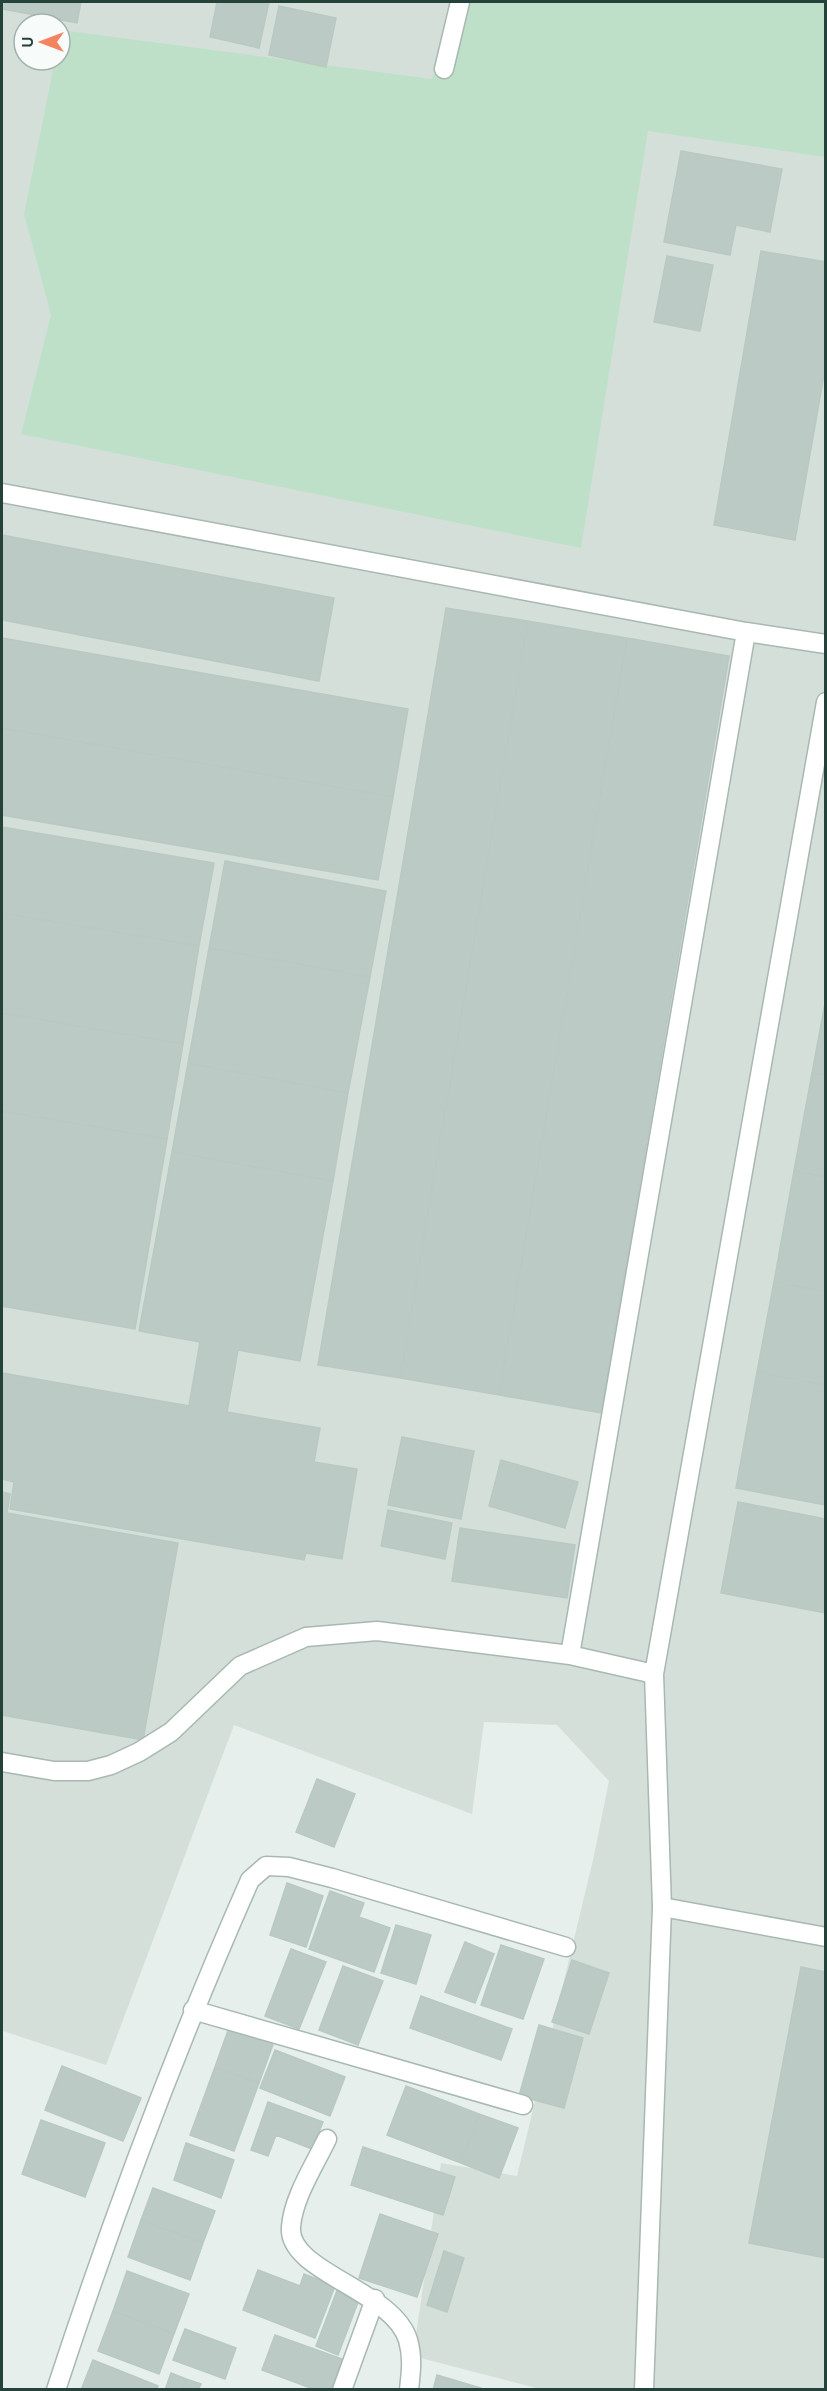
<svg xmlns="http://www.w3.org/2000/svg" width="827" height="2391" font-family="'Space Grotesk',sans-serif">
	<style>
		.built { fill: #d4dfda; fill-rule: evenodd }
		.green { fill: #bfe0c8 }
		.building { fill: #bbcac4; stroke: #b8c9c2; stroke-width: 1.5 }
		.lines { fill: none; stroke-linecap: round; stroke-linejoin: round }
		.lane-casing { stroke: #a8b8b2; stroke-width: 21 }
		.street-casing { stroke: #a8b8b2; stroke-width: 21 }
		.lane { stroke: #fff; stroke-width: 18 }
		.street { stroke: #fff; stroke-width: 18 }
	</style>
	<rect width="100%" height="100%" fill="#e6efeb"/>
	<!-- built -->
	<path class="built" d="M2,2H825V2389H540L413,2356L441,2163L517,2176L593,1860L609,1781L557,1725L484,1722L472,1814L234,1725L106,2065L3,2031L2,2036ZM24,24H60V60H24Z"/>
	<!-- green -->
	<path class="green" d="M463,2H825V157L648,131L581,548L21,434L51,315L24,214L55,60H60L61,30L432,79Z"/>
	<!-- building -->
	<path class="building" d="M2,2H81L77,23L2,9Z
		M217,2H269L259,48L210,37Z
		M279,6L336,18L326,67L269,55Z
		M681,151L782,169L770,232L736,225L730,255L664,242Z
		M761,251L826,262V363L795,540L714,525Z
		M667,256L713,265L700,331L654,322Z
		M2,535L334,598L319,681L2,620Z
		M446,608L528,621L400,1378L318,1365Z
		M528,621L627,638L499,1395L400,1378Z
		M2,638L408,709L393,797L2,728Z
		M627,638L729,656L601,1413L499,1395Z
		M2,728L393,797L378,880L2,815Z
		M2,827L214,863L199,946L2,913Z
		M225,861L386,891L370,977L209,948Z
		M2,913L199,946L183,1044L2,1013Z
		M209,948L370,977L348,1093L188,1063Z
		M826,998V1075L812,1073Z
		M2,1013L183,1044L167,1139L2,1111Z
		M188,1063L348,1093L333,1181L172,1152Z
		M812,1073L826,1075V1177L794,1171Z
		M2,1111L167,1139L135,1329L2,1306Z
		M172,1152L333,1181L300,1361L238,1350L227,1412L320,1428L314,1462L357,1469L342,1559L306,1553L304,1560L10,1509L14,1482L2,1479V1373L189,1406L200,1342L139,1331Z
		M794,1171L826,1177V1292L774,1282Z
		M774,1282L826,1292V1385L757,1372Z
		M757,1372L826,1385V1505L736,1488Z
		M402,1437L474,1451L461,1519L388,1505Z
		M501,1460L578,1482L565,1528L489,1506Z
		M2,1492L10,1494L7,1513L178,1543L143,1740L2,1715Z
		M738,1502L826,1519V1613L721,1593Z
		M388,1510L452,1523L445,1559L381,1546Z
		M460,1528L575,1545L567,1598L452,1581Z
		M317,1779L355,1794L334,1847L296,1832Z
		M287,1883L323,1896L306,1947L270,1935Z
		M330,1891L364,1903L359,1917L390,1928L374,1972L309,1949Z
		M396,1925L431,1935L416,1984L381,1973Z
		M465,1942L494,1954L475,2003L445,1992Z
		M501,1945L544,1959L523,2019L481,2005Z
		M291,1949L326,1962L299,2029L265,2016Z
		M572,1960L609,1973L589,2034L552,2022Z
		M343,1966L383,1981L358,2045L319,2030Z
		M801,1967L826,1972V2258L749,2243Z
		M421,1996L512,2029L501,2060L410,2028Z
		M231,2022L275,2039L259,2083L215,2067Z
		M539,2025L583,2038L564,2108L519,2096Z
		M275,2050L345,2077L330,2116L260,2088Z
		M62,2066L141,2098L123,2141L45,2110Z
		M215,2067L259,2083L234,2151L190,2135Z
		M406,2086L479,2114L461,2163L387,2135Z
		M268,2102L323,2122L312,2149L276,2135L268,2156L251,2150Z
		M479,2114L518,2128L499,2178L461,2163Z
		M41,2120L105,2143L85,2197L22,2174Z
		M186,2143L234,2160L221,2198L174,2180Z
		M363,2147L455,2177L443,2215L351,2185Z
		M153,2188L215,2211L203,2243L141,2220Z
		M380,2214L438,2234L417,2297L359,2278Z
		M141,2220L203,2243L190,2280L128,2257Z
		M444,2251L464,2258L447,2312L427,2305Z
		M258,2270L300,2286L304,2274L335,2286L315,2338L243,2310Z
		M127,2271L189,2294L174,2334L113,2311Z
		M338,2288L360,2297L338,2355L316,2346Z
		M113,2311L174,2334L159,2374L98,2351Z
		M185,2329L236,2348L225,2379L173,2360Z
		M275,2335L342,2359L331,2390H316L262,2370Z
		M93,2360L158,2386L156,2390H81Z
		M171,2373L186,2379L182,2390H165Z
		M437,2375L481,2388V2390H433Z
		M186,2379L201,2384L198,2390H182Z"/>
	<g class="lines">
		<defs>
			<path id="lane" d="M444,69L460,2
				M2,493L746,632L570,1655
				M746,632L826,644
				M2,1762L54,1771H88L111,1765L139,1752L171,1732L240,1666L306,1637L377,1631L570,1655L654,1674
				M662,1907L826,1937
				M644,2390L662,1907L654,1674L826,702"/>
			<path id="street" d="M193,2010L523,2105
				M327,2139C314,2166 293,2198 291,2227C287,2272 393,2290 408,2340C413,2357 411,2372 409,2390
				M56,2390C113,2216 176,2047 250,1880L266,1866L289,1867L332,1878L566,1947
				M342,2390L375,2299"/>
		</defs>
		<!-- lane casing -->
		<use href="#lane" class="lane-casing"/>
		<!-- street casing -->
		<use href="#street" class="street-casing"/>
		<!-- lane -->
		<use href="#lane" class="lane"/>
		<!-- street -->
		<use href="#street" class="street"/>
	</g>
	<!-- border -->
	<rect width="827" height="2391" fill="none" stroke="#24423a" stroke-width="6"/>
	<!-- north arrow -->
	<g transform="translate(42 42) rotate(270)"><circle r="28" fill="#f7fbf9" stroke="#a3b1ad" stroke-width="1.5"/>
	<path d="M0-4.5L10 22L0 15L-10 22Z" fill="#f4845f"/>
	<text y="-9" font-size="16" font-weight="bold" text-anchor="middle" fill="#24423a">U</text>
	</g>
</svg>
